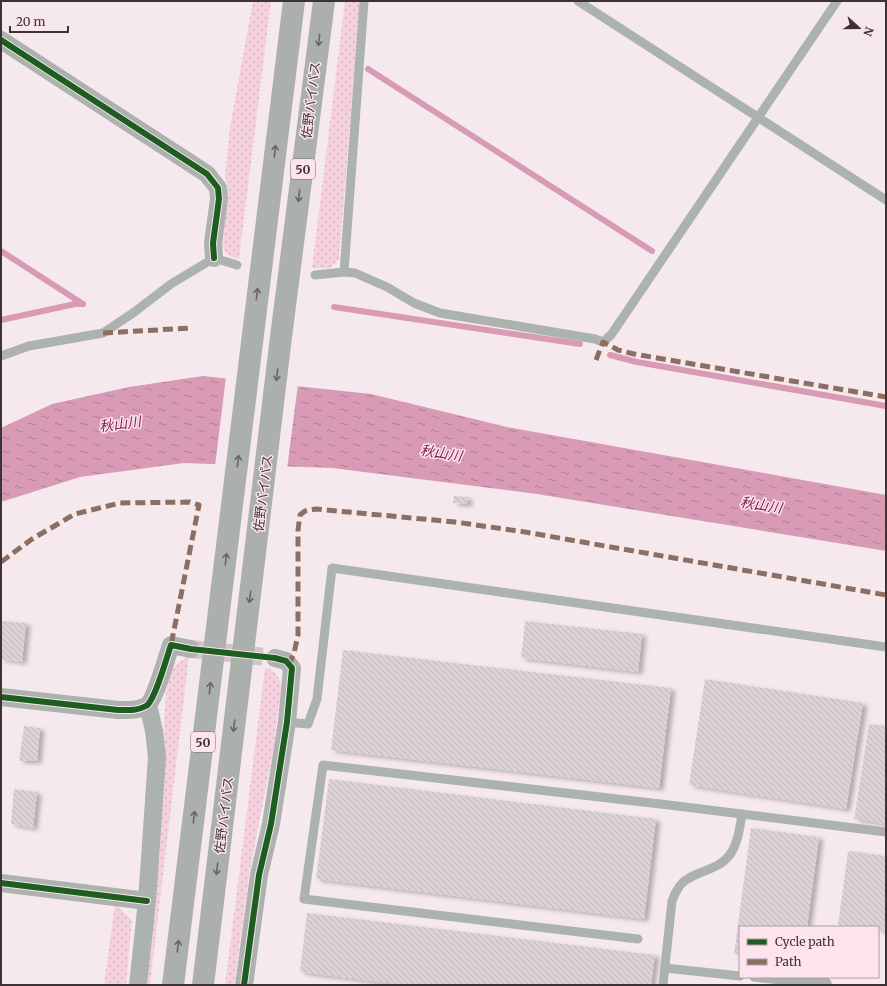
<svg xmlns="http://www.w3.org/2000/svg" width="887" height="986" font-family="Merriweather,'Noto Sans JP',serif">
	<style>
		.grass { fill: url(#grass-dots) }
		.water { fill: url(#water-ripples) }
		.pier { fill: #f6e9ee }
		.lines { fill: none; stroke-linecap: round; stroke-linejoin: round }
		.stream { stroke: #d89ab5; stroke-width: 6 }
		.building { fill: url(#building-back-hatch); filter: url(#shadow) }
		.minor-tunnel { stroke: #d1c5c9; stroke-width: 18; stroke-dasharray: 18 9; stroke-linecap: butt }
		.service { stroke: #acb3ae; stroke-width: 9 }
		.minor { stroke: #acb3ae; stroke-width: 18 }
		.trunk { stroke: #acb0ac; stroke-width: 22 }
		.quiet { stroke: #8d6e63; stroke-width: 5; stroke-dasharray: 10 5; stroke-linecap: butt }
		.cycleway-casing { stroke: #fce3ed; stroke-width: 8 }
		.cycleway { stroke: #1b5e20; stroke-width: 6 }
		.oneway { stroke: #696566 }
		.labels { text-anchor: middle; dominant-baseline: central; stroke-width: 3; stroke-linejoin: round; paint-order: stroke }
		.shield { fill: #fce3ed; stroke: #76686e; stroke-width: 1 }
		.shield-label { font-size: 12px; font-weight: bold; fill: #3d3337 }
		.street-label { font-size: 13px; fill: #3d3337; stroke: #fce3ed }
		.water-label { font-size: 14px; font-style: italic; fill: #7a174d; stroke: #fce3ed }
	</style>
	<defs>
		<pattern id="grass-dots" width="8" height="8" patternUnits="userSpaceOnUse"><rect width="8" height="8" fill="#f5d0df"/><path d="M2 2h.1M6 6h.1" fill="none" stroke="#d3b3c0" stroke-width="1.8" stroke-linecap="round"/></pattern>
		<pattern id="water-ripples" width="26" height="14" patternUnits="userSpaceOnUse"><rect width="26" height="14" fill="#d89ab5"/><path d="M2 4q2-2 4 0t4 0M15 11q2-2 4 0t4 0" fill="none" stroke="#b07e94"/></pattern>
		<pattern id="building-back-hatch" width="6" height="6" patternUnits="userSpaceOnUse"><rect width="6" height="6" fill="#dcd2d6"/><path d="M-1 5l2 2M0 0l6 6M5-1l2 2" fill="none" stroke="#beb5b8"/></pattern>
		<filter id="shadow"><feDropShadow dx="4.5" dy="2.5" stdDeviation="2" flood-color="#0004"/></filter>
	</defs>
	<rect width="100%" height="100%" fill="#f6e9ee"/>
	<!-- grass -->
	<path class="grass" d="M253,1H271L239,259C228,255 225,255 222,244L227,185L225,176L230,127Z
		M345,1H360L339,259L330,268H312Z
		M189,656L150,985H143L158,819L166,693C171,672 169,667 189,656Z
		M265,668C276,670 279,677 281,687L274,745L249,875L234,985H225Z
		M115,904L132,920L126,985H104Z"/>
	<!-- water -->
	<path class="water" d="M203,376L371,394L507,427L886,495V551L537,494L332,468L184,463L80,477L1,502V428L52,404L129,387Z"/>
	<!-- pier -->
	<path class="pier" d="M226,377L298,384L287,469L215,466Z"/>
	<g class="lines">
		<!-- stream -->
		<path class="stream" d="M368,69L652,251
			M1,251L83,304
			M334,307L580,344
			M1,320L75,304H83
			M610,355L637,362L886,406"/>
	</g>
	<!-- building -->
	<path class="building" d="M454,496L468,497V504L453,503Z
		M1,621L26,623L22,662L1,659Z
		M525,621L642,634L638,672L521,658Z
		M343,650L671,688L659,788L331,750Z
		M705,679L863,703L846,809L689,785Z
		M869,724L886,726V824L854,819Z
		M24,726L40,728L37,761H19Z
		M329,779L656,819L644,919L316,879Z
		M14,789L37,792L33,828L11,824Z
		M751,828L819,837L807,927H740V954H734Z
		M848,851L886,856V931L878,930V927H854L838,925Z
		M307,913L655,955L651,985H404L300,972Z"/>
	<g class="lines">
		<!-- minor-tunnel -->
		<path class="minor-tunnel" d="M191,649L275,658"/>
		<!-- service -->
		<path class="service" d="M578,1L886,200
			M344,272L364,1
			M315,275L344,272L355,273L387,287L414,303L440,313L595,339L603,342L611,335L837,1
			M1,356L29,346L103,333L133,313L171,284L214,258L237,265
			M287,722L308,724L317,699L332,568L886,647
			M638,939L304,899L323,765L669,805L886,832
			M665,968L740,976
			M754,977L790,981
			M663,985L672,901C675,893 679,884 686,880C700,870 721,869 731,853C738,842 740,827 742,814"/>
		<!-- minor -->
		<path class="minor" d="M1,40L207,174L218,188L219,199L213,243L214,258
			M1,697L118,710C128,710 137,711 146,706C155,701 167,656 171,645L191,649
			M1,883L147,901
			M138,985L147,901L157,757L154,731L148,705
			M244,985L259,875L271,824L287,722L292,668L286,661L275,658
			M790,985V981L823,985"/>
		<!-- trunk -->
		<path class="trunk" d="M173,985L294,1
			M203,985L281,337L324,1"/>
		<!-- quiet -->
		<path class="quiet" d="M103,333L191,328
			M596,360L603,342L618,350L634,354L886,397
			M1,562L32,539L75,514L120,503L189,502L199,505L171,645
			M289,665L294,653L298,635V530L300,515L305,511L316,509L455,522L525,532L886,595"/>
		<defs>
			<path id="cycleway" d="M1,40L207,174L218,188L219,199L213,243L214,258
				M1,697L118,710C128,710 137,711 146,706C155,701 167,656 171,645L191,649L275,658L286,661L292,668L287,722L271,824L259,875L244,985
				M1,883L147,901"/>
		</defs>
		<!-- cycleway casing -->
		<use href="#cycleway" class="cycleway-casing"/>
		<!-- cycleway -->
		<use href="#cycleway" class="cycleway"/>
	</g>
	<!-- one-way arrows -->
	<defs><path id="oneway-shaft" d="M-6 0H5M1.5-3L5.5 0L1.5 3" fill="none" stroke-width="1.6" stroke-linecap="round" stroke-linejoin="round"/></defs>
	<g class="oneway">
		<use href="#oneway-shaft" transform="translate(319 40) rotate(97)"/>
		<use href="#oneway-shaft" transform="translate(275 151) rotate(-83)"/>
		<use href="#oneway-shaft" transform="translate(299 196) rotate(97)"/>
		<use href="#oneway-shaft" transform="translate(257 294) rotate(-83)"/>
		<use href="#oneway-shaft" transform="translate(277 375) rotate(97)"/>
		<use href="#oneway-shaft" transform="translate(238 461) rotate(-83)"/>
		<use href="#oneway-shaft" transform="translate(226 559) rotate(-83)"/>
		<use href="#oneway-shaft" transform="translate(250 597) rotate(97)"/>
		<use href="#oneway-shaft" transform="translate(210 688) rotate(-83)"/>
		<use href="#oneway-shaft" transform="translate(234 726) rotate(97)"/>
		<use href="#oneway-shaft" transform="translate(194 817) rotate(-83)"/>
		<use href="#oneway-shaft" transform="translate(217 869) rotate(97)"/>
		<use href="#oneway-shaft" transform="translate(178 946) rotate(-83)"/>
	</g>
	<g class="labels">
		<!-- shield labels -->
		<g class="shield">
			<rect x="291" y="159" width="24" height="20" rx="3"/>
			<rect x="191" y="732" width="24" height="20" rx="3"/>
		</g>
		<g class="shield-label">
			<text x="303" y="169">50</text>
			<text x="203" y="742">50</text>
		</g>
		<!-- street labels -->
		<g class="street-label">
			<text transform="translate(311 100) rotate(-83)">佐野バイパス</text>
			<text transform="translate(263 493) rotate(-83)">佐野バイパス</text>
			<text transform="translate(224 815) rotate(-83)">佐野バイパス</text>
		</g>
		<!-- water labels -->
		<g class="water-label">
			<text transform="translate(120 424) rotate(-7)">秋山川</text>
			<text transform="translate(441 453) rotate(9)">秋山川</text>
			<text transform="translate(761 505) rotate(9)">秋山川</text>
		</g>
	</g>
	<!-- border -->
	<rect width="887" height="986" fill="none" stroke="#3d3337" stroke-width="4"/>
	<!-- legend -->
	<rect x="739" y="926" width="140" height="52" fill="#fce3ed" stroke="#b09da4"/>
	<rect x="747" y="939" width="20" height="6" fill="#1b5e20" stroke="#b09da4"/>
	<text x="775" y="946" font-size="12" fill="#3d3337">Cycle path</text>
	<rect x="747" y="959" width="20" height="6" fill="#8d6e63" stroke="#b09da4"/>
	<text x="775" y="966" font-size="12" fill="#3d3337">Path</text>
	<!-- north arrow -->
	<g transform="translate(859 28) rotate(111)" stroke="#fce3ed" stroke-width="3" paint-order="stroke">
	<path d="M0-3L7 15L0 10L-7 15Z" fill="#3d3337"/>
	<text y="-6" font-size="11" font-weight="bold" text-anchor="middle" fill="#3d3337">N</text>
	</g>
	<!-- scale -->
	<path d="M10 26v6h58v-6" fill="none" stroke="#3d3337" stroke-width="2"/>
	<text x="16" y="26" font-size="12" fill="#3d3337" stroke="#fce3ed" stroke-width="3" paint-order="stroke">20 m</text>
</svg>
